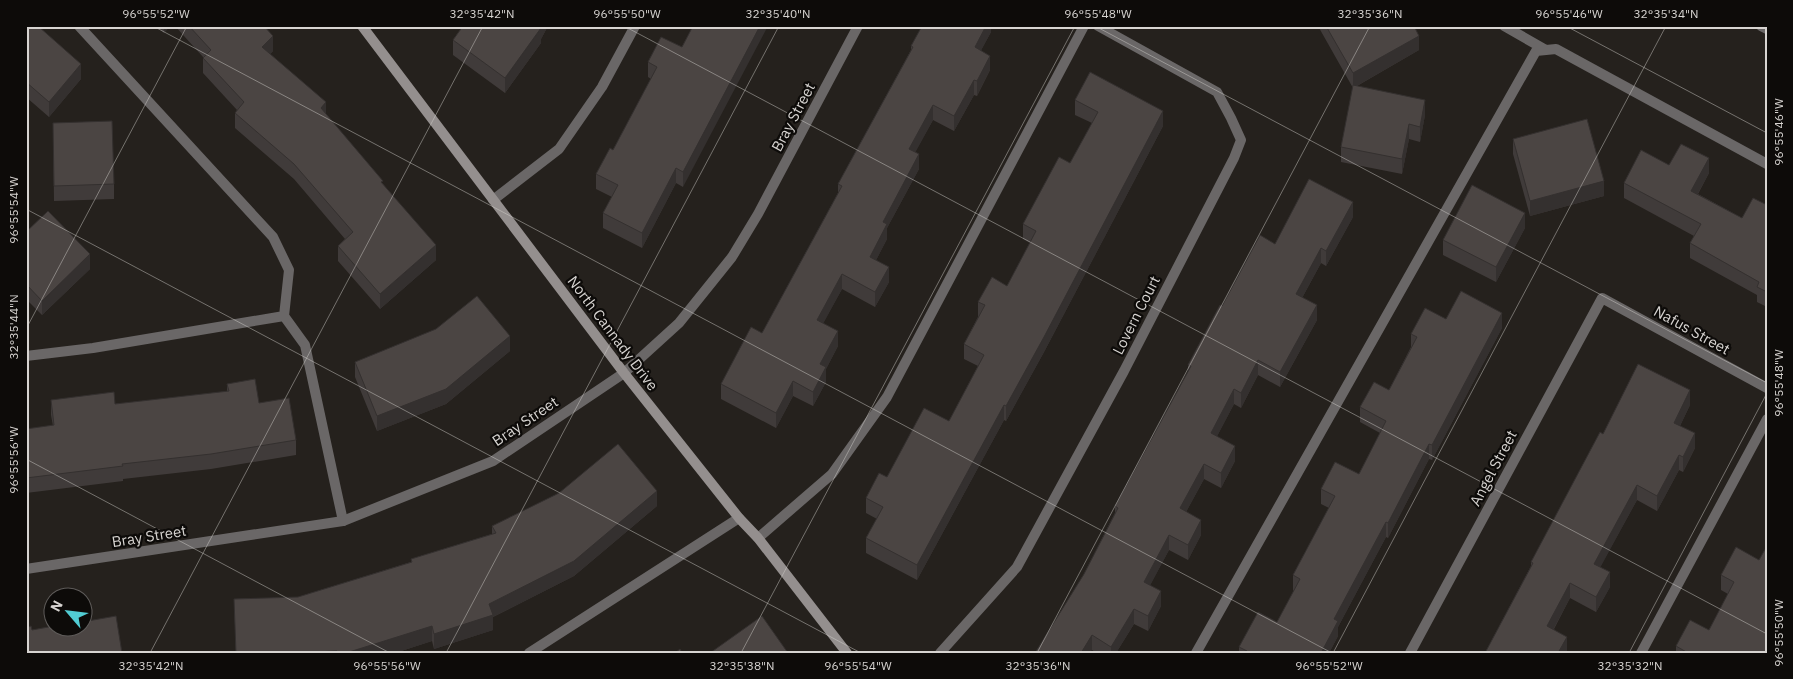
<svg xmlns="http://www.w3.org/2000/svg" width="1793" height="679" font-family="'IBM Plex Sans',sans-serif">
	<style>
		.lines { fill: none; stroke-linecap: round; stroke-linejoin: round }
		.lane { stroke: #6a6767; stroke-width: 10 }
		.street { stroke: #6a6767; stroke-width: 10 }
		.secondary { stroke: #948f8e; stroke-width: 10 }
		.wall { fill: #403b3a }
		.shaded-wall { fill: #34302f }
		.building { fill: #4b4543; stroke: #34302f }
		.ticks { fill: none; stroke: #d7d4d1; stroke-width: 1; stroke-opacity: 0.45 }
		.labels { text-anchor: middle; dominant-baseline: central; stroke-width: 4.5; stroke-linejoin: round; paint-order: stroke }
		.street-label { font-size: 15px; fill: #d7d4d1; stroke: #0d0b09 }
		.neatline { fill: none; stroke: #d7d4d1; stroke-width: 2 }
		.ticks-label { font-size: 12px; text-anchor: middle; fill: #d7d4d1 }
	</style>
	<rect width="100%" height="100%" fill="#25211d"/>
	<g class="lines">
		<!-- lane -->
		<path class="lane" d="M1504,26L1546,50
			M493,200L559,149L602,87L635,26
			M284,316L305,345L343,521
			M26,356L93,348L284,316L289,270L273,237L79,26
			M758,538L832,474L887,397L1084,26
			M529,653L739,518
			M1196,653L1536,51L1556,49L1767,164
			M1641,653L1767,419"/>
		<!-- street -->
		<path class="street" d="M1761,26L1767,29
			M26,569L343,521L493,461L624,373L679,323L732,257L758,214L858,26
			M940,653L1017,567L1124,371L1234,158L1241,140L1231,118L1217,92L1098,26
			M1410,653L1602,298L1767,388"/>
		<!-- secondary -->
		<path class="secondary" d="M362,26L624,373L739,518L758,538L847,653"/>
	</g>
	<!-- wall -->
	<path class="wall" d="M157,26H170L164,33Z
		M175,26H264L273,51L270,54L326,115L383,184L436,260L380,309L338,261V246L345,239L294,179L235,128V113L237,110L203,73V57Z
		M463,26H548L541,39V43L505,93L453,55V40Z
		M693,26L683,187L676,183L642,248L603,228V213L612,197L596,189V174L613,150L651,79L648,77V62L682,47Z
		M986,26H991V32L981,50L990,70L977,96L974,95L954,131L933,120L915,152L919,169L887,228V239L876,260L889,282L875,307L842,289L823,323L838,346L826,369V382L813,406L793,396L776,428L721,399V384L762,333L838,193V184L911,50V46Z
		M1318,26H1414L1419,50L1357,86L1425,115L1420,142L1409,139L1402,174L1341,162V147L1353,88Z
		M26,28L81,79L49,117L26,97Z
		M1075,100L1163,126L1044,352L1006,421L1004,420L917,580L866,553V538L877,519L866,513V498L949,421L978,366L964,359V344L978,317V302L1007,286L1030,243L1023,239V224L1070,163L1092,123L1075,115Z
		M53,123L114,184V199L54,201Z
		M1513,139L1604,196L1530,216L1513,154Z
		M1669,165L1709,173L1698,194L1742,218L1767,205V307L1757,302V295L1690,258V243L1694,236L1624,198V183Z
		M1353,217L1326,266L1321,263L1302,298L1317,320L1280,387L1258,375L1241,408L1234,404L1217,436L1235,461L1221,488L1204,479L1186,512L1201,535L1188,560L1169,550L1150,585L1161,606L1148,631L1134,624L1116,653H1096L1092,650L1084,574L1115,513V506L1188,372V365L1222,306L1275,244Z
		M1525,228L1496,282L1443,255V240Z
		M26,232L90,269L42,315L26,299Z
		M1446,319L1502,328L1432,460L1429,459L1388,538L1386,537L1338,627V636L1329,653H1239V647L1277,622L1294,591L1293,590V575L1329,508L1321,504V489L1359,474L1380,433L1360,422V407L1389,390L1411,347V334Z
		M510,351L446,404L377,431L355,377V362Z
		M227,384L259,403L296,440V455L211,469L123,479V481L26,493V429L53,426L51,415V400L115,404L227,392Z
		M1690,405L1680,426L1695,448L1683,472L1679,470L1657,511L1637,500L1600,567L1610,587L1596,612L1570,598L1554,629L1567,652L1485,653L1531,566V562L1603,434Z
		M657,506L574,576L493,617V630L434,649L432,641L395,653H236L234,599L298,597L411,562V559L492,534V526Z
		M1759,560L1767,653H1676V646L1709,630L1728,594L1721,590V575Z"/>
	<!-- shaded-wall -->
	<path class="shaded-wall" d="M164,26H170L164,33Z
		M540,26H548L541,39V43L505,93V78Z
		M760,26H768L683,187V172Z
		M986,26H991V32L975,62V47Z
		M273,36V51L262,62V47Z
		M1419,36V50L1353,88V73Z
		M990,56V70L977,96V81Z
		M81,64V79L49,117V102Z
		M974,80V95L954,131V116Z
		M1425,100V115L1420,142V127Z
		M326,102V117L321,108Z
		M933,105V120L909,164V149Z
		M1163,111V126L1044,352L1006,421V406Z
		M1409,124V139L1402,174V159Z
		M919,154V169L887,228V239L870,272V257L883,222Z
		M1709,158V173L1691,206V191Z
		M676,168V183L642,248V233Z
		M1604,181V196L1530,216V201Z
		M1353,202V217L1326,266V251Z
		M1525,213V228L1496,282V267Z
		M436,245V260L380,309V294Z
		M1321,248V263L1296,309V294Z
		M90,254V269L42,315V301Z
		M889,267V282L875,307V292Z
		M842,274V289L817,335V320Z
		M1317,305V320L1280,387V372Z
		M1502,313V328L1432,460V445Z
		M838,331V346L826,369V382L813,406V392L820,364Z
		M510,336V351L446,404L377,431V416Z
		M1258,360V375L1241,408V393Z
		M793,381V396L776,428V413Z
		M1234,389V404L1211,448V433Z
		M1690,390V405L1674,438V423Z
		M1004,405V420L917,580V565Z
		M1695,433V448L1683,472V457Z
		M1429,444V459L1388,538V523Z
		M1235,446V461L1221,488V473Z
		M1679,455V470L1657,511V496Z
		M1204,464V479L1180,523V508Z
		M1637,485V500L1594,579V564Z
		M657,491V506L574,576L493,617V630L434,649V634L489,604Z
		M1201,520V535L1188,560V545Z
		M1386,522V537L1338,627V636L1329,653H1321L1334,619Z
		M1169,535V550L1144,597V582Z
		M1610,572V587L1596,612V597Z
		M1570,583V598L1547,641V626Z
		M1161,591V606L1148,631V616Z
		M1134,609V624L1116,653H1111V647Z
		M432,626V641L395,653H346Z
		M1092,635V650L1090,653H1081Z
		M1567,637V652L1566,653H1558Z"/>
	<!-- building -->
	<path class="building" d="M28,26H38L81,64L49,102L26,82V28Z
		M189,26H264L273,36L262,47L326,102L321,108L383,181L381,182L436,245L380,294L338,246L353,232L294,164L235,113L244,102L203,58L211,50Z
		M463,26H540L541,28L505,78L453,40Z
		M693,26H760L683,172L676,168L642,233L603,213L618,185L596,174L610,148L613,150L657,67L648,62L661,37L682,47Z
		M922,26H986L975,47L990,56L977,81L974,80L954,116L933,105L909,149L919,154L883,222L887,224L870,257L889,267L875,292L842,274L817,320L838,331L820,364L826,367L813,392L793,381L776,413L721,384L751,327L762,333L842,186L838,184L913,47L911,46Z
		M1326,26H1414L1419,36L1353,73Z
		M1090,72L1163,111L1044,337L1006,406L1004,405L917,565L866,538L883,507L866,498L879,473L887,477L924,408L949,421L984,355L964,344L985,305L978,302L992,277L1007,286L1036,231L1023,224L1059,157L1070,163L1098,112L1075,100Z
		M1353,85L1425,100L1420,127L1409,124L1402,159L1341,147Z
		M1587,119L1604,181L1530,201L1513,139Z
		M112,121L114,184L54,186L53,123Z
		M1681,144L1709,158L1691,191L1742,218L1753,198L1767,205V292L1757,287L1759,282L1690,243L1701,224L1624,183L1641,150L1669,165Z
		M1309,179L1353,202L1326,251L1321,248L1296,294L1317,305L1280,372L1258,360L1241,393L1234,389L1211,433L1235,446L1221,473L1204,464L1180,508L1201,520L1188,545L1169,535L1144,582L1161,591L1148,616L1134,609L1111,647L1092,635L1081,653H1035L1084,574L1118,508L1115,506L1191,366L1188,365L1220,305L1222,306L1260,235L1275,244Z
		M1472,185L1525,213L1496,267L1443,240Z
		M48,211L90,254L42,301L26,284V232Z
		M1461,291L1502,313L1432,445L1429,444L1388,523L1386,522L1334,619L1338,621L1321,653H1246L1247,651L1239,647L1258,612L1277,622L1300,579L1293,575L1335,496L1321,489L1335,462L1359,474L1386,421L1360,407L1374,382L1389,390L1417,337L1411,334L1425,308L1446,319Z
		M477,296L510,336L446,389L377,416L355,362L436,329Z
		M1638,364L1690,390L1674,423L1695,433L1683,457L1679,455L1657,496L1637,485L1594,564L1610,572L1596,597L1570,583L1547,626L1567,637L1558,653H1485L1533,563L1531,562L1600,432L1603,434Z
		M255,379L259,403L289,398L296,440L211,454L122,464L123,466L26,478V429L54,425L51,400L114,392L115,404L229,391L227,384Z
		M618,444L657,491L574,561L489,604L493,615L434,634L432,626L346,653H337V651L288,653H236L234,599L298,597L412,562L411,559L496,533L492,526L559,493Z
		M1767,546V653H1688L1676,646L1690,620L1709,630L1734,582L1721,575L1736,547L1759,560Z
		M116,616L122,653H26V628L31,626L32,630L54,626H82V622Z
		M762,616L788,653H710Z
		M680,649L682,653H675Z"/>
	<!-- ticks -->
	<path class="ticks" d="M153,26L1332,653M624,26L1767,634M1095,26L1767,383M1566,26L1767,133M26,209L861,653M26,329L187,26M26,459L390,653M150,653L483,26M446,653L779,26M741,653L1075,26M1037,653L1370,26M1333,653L1666,26M1629,653L1767,393"/>
	<g class="labels">
		<!-- street labels -->
		<g class="street-label">
			<text transform="translate(793 117) rotate(-62)">Bray Street</text>
			<text transform="translate(1136 315) rotate(-63)">Lovern Court</text>
			<text transform="translate(1692 330) rotate(29)">Nafus Street</text>
			<text transform="translate(613 333) rotate(53)">North Cannady Drive</text>
			<text transform="translate(525 421) rotate(-34)">Bray Street</text>
			<text transform="translate(1493 468) rotate(-62)">Angel Street</text>
			<text transform="translate(149 536) rotate(-9)">Bray Street</text>
		</g>
	</g>
	<!-- border -->
	<rect width="1793" height="679" fill="none" stroke="#0d0b09" stroke-width="55"/>
	<!-- north arrow -->
	<g transform="translate(68 612) rotate(298)"><circle r="24" fill="#0d0b09" stroke="#5e5b59"/>
	<path d="M0-4L9 19L0 12L-9 19Z" fill="#51ccd3"/>
	<text y="-8" font-size="14" font-weight="bold" text-anchor="middle" fill="#d7d4d1">N</text>
	</g>
	<rect x="28" y="28" width="1738" height="624" class="neatline"/>
	<g class="ticks-label">
		<text x="156" y="18">96°55'52"W</text>
		<text x="482" y="18">32°35'42"N</text>
		<text x="627" y="18">96°55'50"W</text>
		<text x="778" y="18">32°35'40"N</text>
		<text x="1098" y="18">96°55'48"W</text>
		<text x="1370" y="18">32°35'36"N</text>
		<text x="1569" y="18">96°55'46"W</text>
		<text x="1666" y="18">32°35'34"N</text>
		<text transform="translate(1779 132) rotate(-90)" y="4">96°55'46"W</text>
		<text transform="translate(14 210) rotate(-90)" y="4">96°55'54"W</text>
		<text transform="translate(14 327) rotate(-90)" y="4">32°35'44"N</text>
		<text transform="translate(1779 383) rotate(-90)" y="4">96°55'48"W</text>
		<text transform="translate(14 460) rotate(-90)" y="4">96°55'56"W</text>
		<text transform="translate(1779 633) rotate(-90)" y="4">96°55'50"W</text>
		<text x="151" y="670">32°35'42"N</text>
		<text x="387" y="670">96°55'56"W</text>
		<text x="742" y="670">32°35'38"N</text>
		<text x="858" y="670">96°55'54"W</text>
		<text x="1038" y="670">32°35'36"N</text>
		<text x="1329" y="670">96°55'52"W</text>
		<text x="1630" y="670">32°35'32"N</text>
	</g>
</svg>
